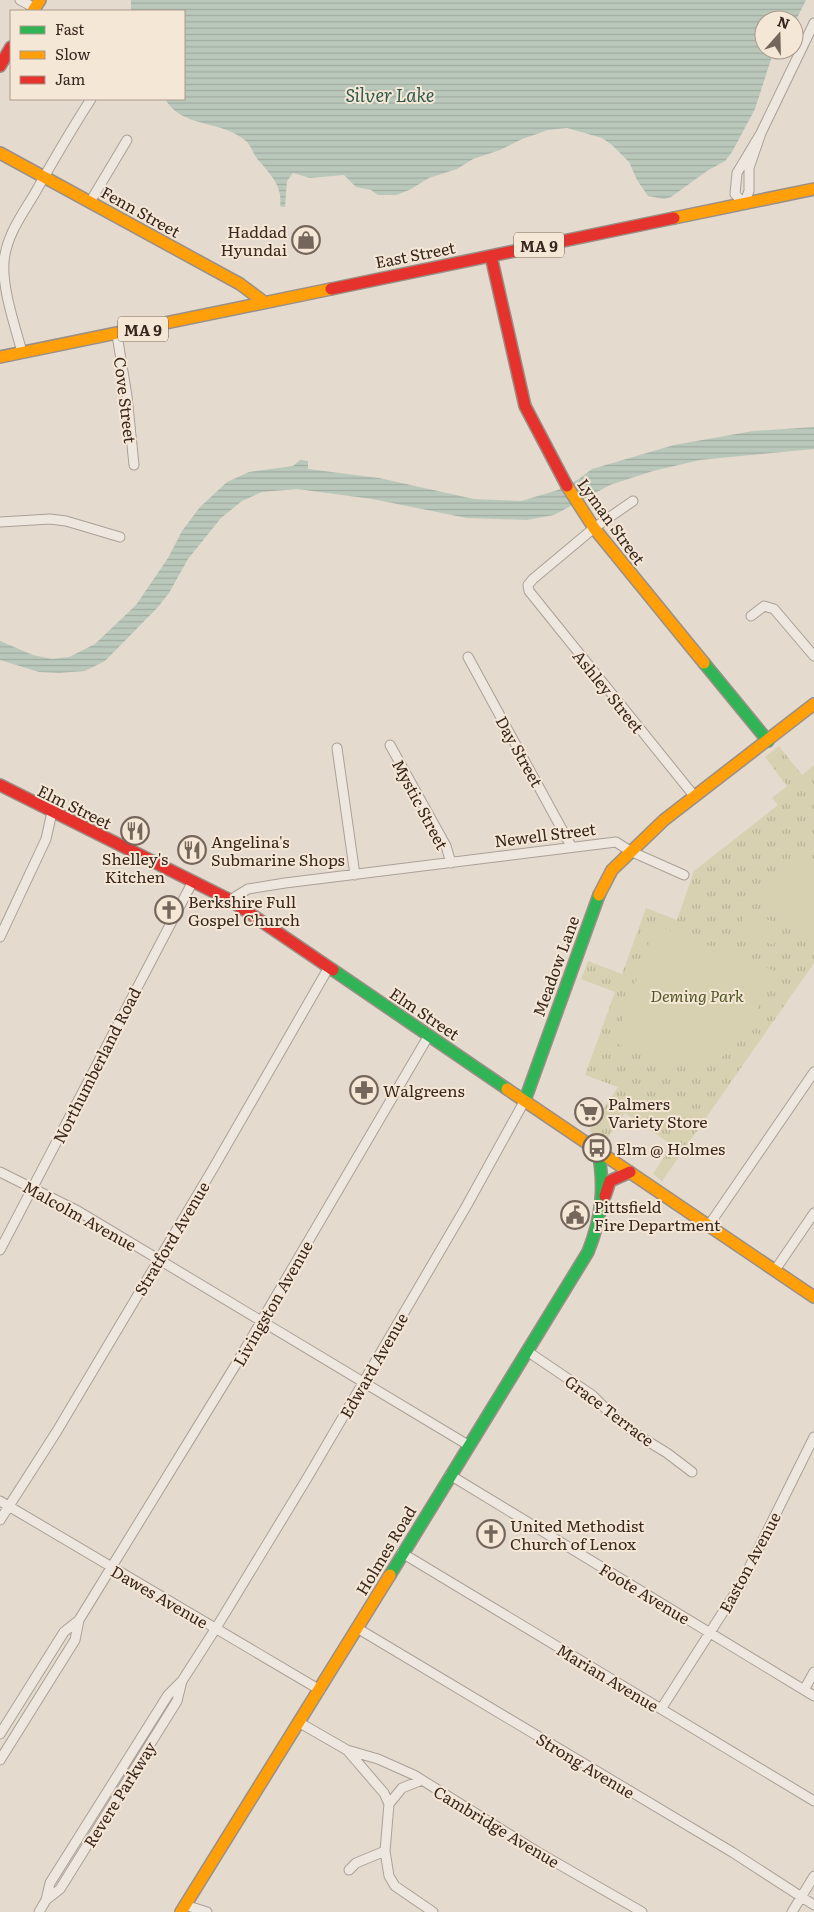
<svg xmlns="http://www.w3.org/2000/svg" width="814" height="1912" font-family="Literata,serif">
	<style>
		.grass { fill: url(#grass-tufts) }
		.pitch { fill: #d7d1b1 }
		.water { fill: url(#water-rules) }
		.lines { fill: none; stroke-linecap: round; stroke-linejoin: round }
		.street-casing { stroke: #aaa097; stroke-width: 11 }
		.fast-casing { stroke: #9a8f87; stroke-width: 14 }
		.slow-casing { stroke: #9a8f87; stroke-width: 14 }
		.jam-casing { stroke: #9a8f87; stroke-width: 14 }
		.street { stroke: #eee7e0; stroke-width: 9 }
		.fast { stroke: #30b455; stroke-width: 11 }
		.slow { stroke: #ff9f0a; stroke-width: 11 }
		.jam { stroke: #e5322d; stroke-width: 11 }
		.labels { text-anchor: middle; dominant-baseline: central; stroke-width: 4; stroke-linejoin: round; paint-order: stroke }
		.shield { fill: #f5e7d5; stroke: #716156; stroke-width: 1 }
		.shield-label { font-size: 15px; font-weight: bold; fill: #39271f }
		.street-label { font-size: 16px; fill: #39271f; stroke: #f5e7d5 }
		.poi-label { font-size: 16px; fill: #39271f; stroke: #f5e7d5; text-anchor: start }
		.park-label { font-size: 16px; font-style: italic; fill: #515626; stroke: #f5e7d5 }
		.water-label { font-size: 18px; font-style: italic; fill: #2e594f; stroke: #f5e7d5 }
	</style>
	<defs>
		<pattern id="grass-tufts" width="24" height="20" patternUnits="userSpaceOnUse" patternTransform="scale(1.25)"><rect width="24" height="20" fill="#d7d1b1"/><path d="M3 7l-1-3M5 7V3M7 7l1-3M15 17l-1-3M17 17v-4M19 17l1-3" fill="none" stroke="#b9b398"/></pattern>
		<pattern id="water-rules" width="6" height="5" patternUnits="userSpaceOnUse" patternTransform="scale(1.25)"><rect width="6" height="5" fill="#bac8bc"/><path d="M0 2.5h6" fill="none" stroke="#a1aca1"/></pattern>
	</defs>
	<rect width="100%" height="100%" fill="#e5dace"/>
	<!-- grass -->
	<path class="grass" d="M779,746L802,775L814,765V963L662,1181L653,1174L672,1145L625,1113L605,1142L589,1131L618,1087L585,1075L615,992L581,979L588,961L622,974L646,908L677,920L694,871L778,805L772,798L787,786L765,757Z"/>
	<!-- pitch -->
	<path class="pitch" d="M800,863H814V942L809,943L806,937L759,887L781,869Z
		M745,912L781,924L774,945L738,933Z
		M666,929L775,971C768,989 760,1005 750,1022C745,1031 740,1041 733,1048C702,1080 650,1056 615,1043L652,934Z"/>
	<!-- water -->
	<path class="water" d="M131,0H806L794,24V20H764V50H774L755,109L732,152L725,161L707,171L671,197L664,199L648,196L637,180L629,162L612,145L602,138L567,128L548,130L522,139L500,150L473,159L457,169L429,178L411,189L397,195H378L371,190L356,187L344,175L310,178L293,173L287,181L285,207L280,206C283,187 271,175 260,162C252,154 252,144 242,138C217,120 181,127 165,99H184V11H131Z
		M814,427V449L700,460L653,471L610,485L554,515L527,520L467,518L372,499L297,489L262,492L242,501L221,518L188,559L169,593L158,607L105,661L85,671L59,673L39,672L0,660V641L33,655L52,659L69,657L95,644L136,605L168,558L182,531L200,507L227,482L249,472L293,466L300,460L308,461V469L379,478L474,499L521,501L558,490L579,479L592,469L674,445L753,431Z"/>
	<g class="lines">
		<defs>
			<path id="street" d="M20,0L35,8
				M761,133L749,168V191L744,204L735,194L737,173L761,133L814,23
				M90,202L127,140
				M117,335L127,396L134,465
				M22,352C15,326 2,289 4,262C6,236 22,215 35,193C53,161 71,130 91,99
				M633,501L594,528L533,579L528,585L529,591L695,797
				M0,522L50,519L66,521L120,537
				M751,616L764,606L774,609L814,656
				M468,657L571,846
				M390,745L446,846L451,863
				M337,748L355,875
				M230,900L248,889L285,883L616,842L630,851L684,875
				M0,937L46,839L52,812
				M0,1172L78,1211L468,1445
				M709,1225L814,1072
				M0,1250L193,881
				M775,1270L814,1213
				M527,1351L592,1395L608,1411L636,1434L667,1453L692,1472
				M450,1475L814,1696
				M0,1501L320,1690
				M0,1520L57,1431L214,1167L329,967
				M402,1553L814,1801
				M357,1628L732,1852L814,1905
				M804,1690L814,1672
				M661,1709L741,1584L814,1437
				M300,1723L347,1750L384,1793L389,1804L385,1851L389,1876L395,1886L433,1912
				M0,1734L64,1632L79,1620L238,1361L429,1035
				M347,1750L378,1759L414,1775L536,1851L642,1912
				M0,1760L75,1640L79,1620
				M389,1804L402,1788L422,1780
				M349,1870L356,1863L385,1851
				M46,1900L60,1889L177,1701L182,1681
				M185,1905L207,1912
				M39,1912L46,1900L50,1883L168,1695L182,1681L216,1628L309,1475L467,1205L525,1100
				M792,1912L814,1876"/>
			<path id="fast" d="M704,663L768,741
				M333,970L507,1089
				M525,1100L599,895
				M390,1575L588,1252C602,1217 605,1187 598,1150"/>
			<path id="slow" d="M33,11L40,0
				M0,153L240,284L264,302
				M674,218L814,189
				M0,357L331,289
				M567,486L594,528L704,663
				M599,895L612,870L664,820L814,704
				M507,1089L814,1297
				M181,1912L390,1575"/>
			<path id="jam" d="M0,66L11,47
				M491,256L525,406L567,486
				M331,289L674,218
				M0,785L230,900L333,970
				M605,1196L610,1181L630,1172"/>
		</defs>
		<!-- street casing -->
		<use href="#street" class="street-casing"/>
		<!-- fast casing -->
		<use href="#fast" class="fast-casing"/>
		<!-- slow casing -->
		<use href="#slow" class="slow-casing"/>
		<!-- jam casing -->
		<use href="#jam" class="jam-casing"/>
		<!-- street -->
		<use href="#street" class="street"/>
		<!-- fast -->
		<use href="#fast" class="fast"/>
		<!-- slow -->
		<use href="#slow" class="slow"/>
		<!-- jam -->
		<use href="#jam" class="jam"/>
	</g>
	<!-- icons -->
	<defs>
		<symbol id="shop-ring" viewBox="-11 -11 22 22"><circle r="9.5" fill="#f5e7d5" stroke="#75665c" stroke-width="1.5"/><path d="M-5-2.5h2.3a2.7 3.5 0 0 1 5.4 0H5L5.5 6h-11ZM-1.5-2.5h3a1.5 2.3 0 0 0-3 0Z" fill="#75665c"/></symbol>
		<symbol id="restaurant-ring" viewBox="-11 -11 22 22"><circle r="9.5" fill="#f5e7d5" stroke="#75665c" stroke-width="1.5"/><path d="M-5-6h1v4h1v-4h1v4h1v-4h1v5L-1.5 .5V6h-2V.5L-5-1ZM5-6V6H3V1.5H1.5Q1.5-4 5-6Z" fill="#75665c"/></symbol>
		<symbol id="church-ring" viewBox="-11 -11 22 22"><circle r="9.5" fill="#f5e7d5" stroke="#75665c" stroke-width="1.5"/><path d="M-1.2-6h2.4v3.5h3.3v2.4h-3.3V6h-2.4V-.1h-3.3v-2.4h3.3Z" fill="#75665c"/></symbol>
		<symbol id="pharmacy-ring" viewBox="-11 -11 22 22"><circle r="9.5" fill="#f5e7d5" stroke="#75665c" stroke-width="1.5"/><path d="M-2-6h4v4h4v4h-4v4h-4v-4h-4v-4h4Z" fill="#75665c"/></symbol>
		<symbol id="supermarket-ring" viewBox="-11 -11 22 22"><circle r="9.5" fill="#f5e7d5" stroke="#75665c" stroke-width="1.5"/><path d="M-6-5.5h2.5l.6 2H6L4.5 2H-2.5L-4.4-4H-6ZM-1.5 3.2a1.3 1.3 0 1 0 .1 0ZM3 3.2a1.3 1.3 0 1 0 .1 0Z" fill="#75665c"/></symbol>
		<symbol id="bus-ring" viewBox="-11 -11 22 22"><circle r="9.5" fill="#f5e7d5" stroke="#75665c" stroke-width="1.5"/><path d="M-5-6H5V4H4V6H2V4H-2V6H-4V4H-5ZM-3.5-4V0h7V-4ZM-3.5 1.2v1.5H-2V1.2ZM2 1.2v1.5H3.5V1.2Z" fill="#75665c"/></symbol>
		<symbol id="civic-ring" viewBox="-11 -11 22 22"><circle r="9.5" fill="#f5e7d5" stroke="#75665c" stroke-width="1.5"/><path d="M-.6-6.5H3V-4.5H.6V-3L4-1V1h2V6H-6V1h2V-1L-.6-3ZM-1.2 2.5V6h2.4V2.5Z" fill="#75665c"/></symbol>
	</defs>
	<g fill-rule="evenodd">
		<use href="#shop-ring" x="290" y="224" width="32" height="32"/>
		<use href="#restaurant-ring" x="119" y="815" width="32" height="32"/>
		<use href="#restaurant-ring" x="176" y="834" width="32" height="32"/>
		<use href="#church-ring" x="153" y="894" width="32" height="32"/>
		<use href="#pharmacy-ring" x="348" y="1074" width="32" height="32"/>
		<use href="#supermarket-ring" x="573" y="1096" width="32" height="32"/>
		<use href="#bus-ring" x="581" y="1132" width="32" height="32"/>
		<use href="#civic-ring" x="559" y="1199" width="32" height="32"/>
		<use href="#church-ring" x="475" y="1518" width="32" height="32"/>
	</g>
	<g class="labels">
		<!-- shield labels -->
		<g class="shield">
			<rect x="514" y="232.5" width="50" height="25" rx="4"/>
			<rect x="118" y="316.5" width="50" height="25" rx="4"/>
		</g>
		<g class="shield-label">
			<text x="539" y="245">MA 9</text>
			<text x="143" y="329">MA 9</text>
		</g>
		<!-- street labels -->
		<g class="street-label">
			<text transform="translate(141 211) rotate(29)">Fenn Street</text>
			<text transform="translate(415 254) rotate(-11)">East Street</text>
			<text transform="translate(126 400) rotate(83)">Cove Street</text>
			<text transform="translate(612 521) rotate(54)">Lyman Street</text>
			<text transform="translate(609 691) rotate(51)">Ashley Street</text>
			<text transform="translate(520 751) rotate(61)">Day Street</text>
			<text transform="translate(421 804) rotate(62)">Mystic Street</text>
			<text transform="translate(75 806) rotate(26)">Elm Street</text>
			<text transform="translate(545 834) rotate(-7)">Newell Street</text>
			<text transform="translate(555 966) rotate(-70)">Meadow Lane</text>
			<text transform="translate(425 1013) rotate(34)">Elm Street</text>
			<text transform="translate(96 1065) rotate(-63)">Northumberland Road</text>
			<text transform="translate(80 1215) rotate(29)">Malcolm Avenue</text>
			<text transform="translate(171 1238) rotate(-59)">Stratford Avenue</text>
			<text transform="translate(272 1303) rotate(-60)">Livingston Avenue</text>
			<text transform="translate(373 1365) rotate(-60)">Edward Avenue</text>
			<text transform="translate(610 1410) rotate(37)">Grace Terrace</text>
			<text transform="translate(385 1550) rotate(-59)">Holmes Road</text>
			<text transform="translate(749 1562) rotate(-62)">Easton Avenue</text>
			<text transform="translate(645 1593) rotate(31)">Foote Avenue</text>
			<text transform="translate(160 1596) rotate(30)">Dawes Avenue</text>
			<text transform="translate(608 1677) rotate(31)">Marian Avenue</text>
			<text transform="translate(586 1765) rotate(31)">Strong Avenue</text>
			<text transform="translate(119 1794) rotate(-58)">Revere Parkway</text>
			<text transform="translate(497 1826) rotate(31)">Cambridge Avenue</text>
		</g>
		<!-- poi labels -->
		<g class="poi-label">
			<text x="287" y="231" text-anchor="end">Haddad<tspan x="287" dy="18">Hyundai</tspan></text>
			<text x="211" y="841">Angelina's<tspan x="211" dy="18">Submarine Shops</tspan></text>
			<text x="135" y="858" text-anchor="middle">Shelley's<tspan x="135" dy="18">Kitchen</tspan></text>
			<text x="188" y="901">Berkshire Full<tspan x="188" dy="18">Gospel Church</tspan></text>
			<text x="383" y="1090">Walgreens</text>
			<text x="608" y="1103">Palmers<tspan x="608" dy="18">Variety Store</tspan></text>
			<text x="616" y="1148">Elm @ Holmes</text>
			<text x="594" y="1206">Pittsfield<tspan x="594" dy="18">Fire Department</tspan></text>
			<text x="510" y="1525">United Methodist<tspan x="510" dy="18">Church of Lenox</tspan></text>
		</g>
		<!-- park labels -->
		<g class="park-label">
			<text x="697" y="995">Deming Park</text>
		</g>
		<!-- water labels -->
		<g class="water-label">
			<text x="390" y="94">Silver Lake</text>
		</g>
	</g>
	<!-- legend -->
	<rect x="10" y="10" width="175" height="90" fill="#f5e7d5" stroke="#aa9a8c"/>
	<rect x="20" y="26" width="25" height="8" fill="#30b455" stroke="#aa9a8c"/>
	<text x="55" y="35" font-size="15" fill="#39271f">Fast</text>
	<rect x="20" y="51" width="25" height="8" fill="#ff9f0a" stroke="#aa9a8c"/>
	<text x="55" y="60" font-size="15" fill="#39271f">Slow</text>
	<rect x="20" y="76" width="25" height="8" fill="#e5322d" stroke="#aa9a8c"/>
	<text x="55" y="85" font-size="15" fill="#39271f">Jam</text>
	<!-- north arrow -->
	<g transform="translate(779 35) rotate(20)"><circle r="24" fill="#f5e7d5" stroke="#aa9a8c"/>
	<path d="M0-4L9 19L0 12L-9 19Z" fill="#75665c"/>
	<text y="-8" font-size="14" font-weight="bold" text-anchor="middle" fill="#39271f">N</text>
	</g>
</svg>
